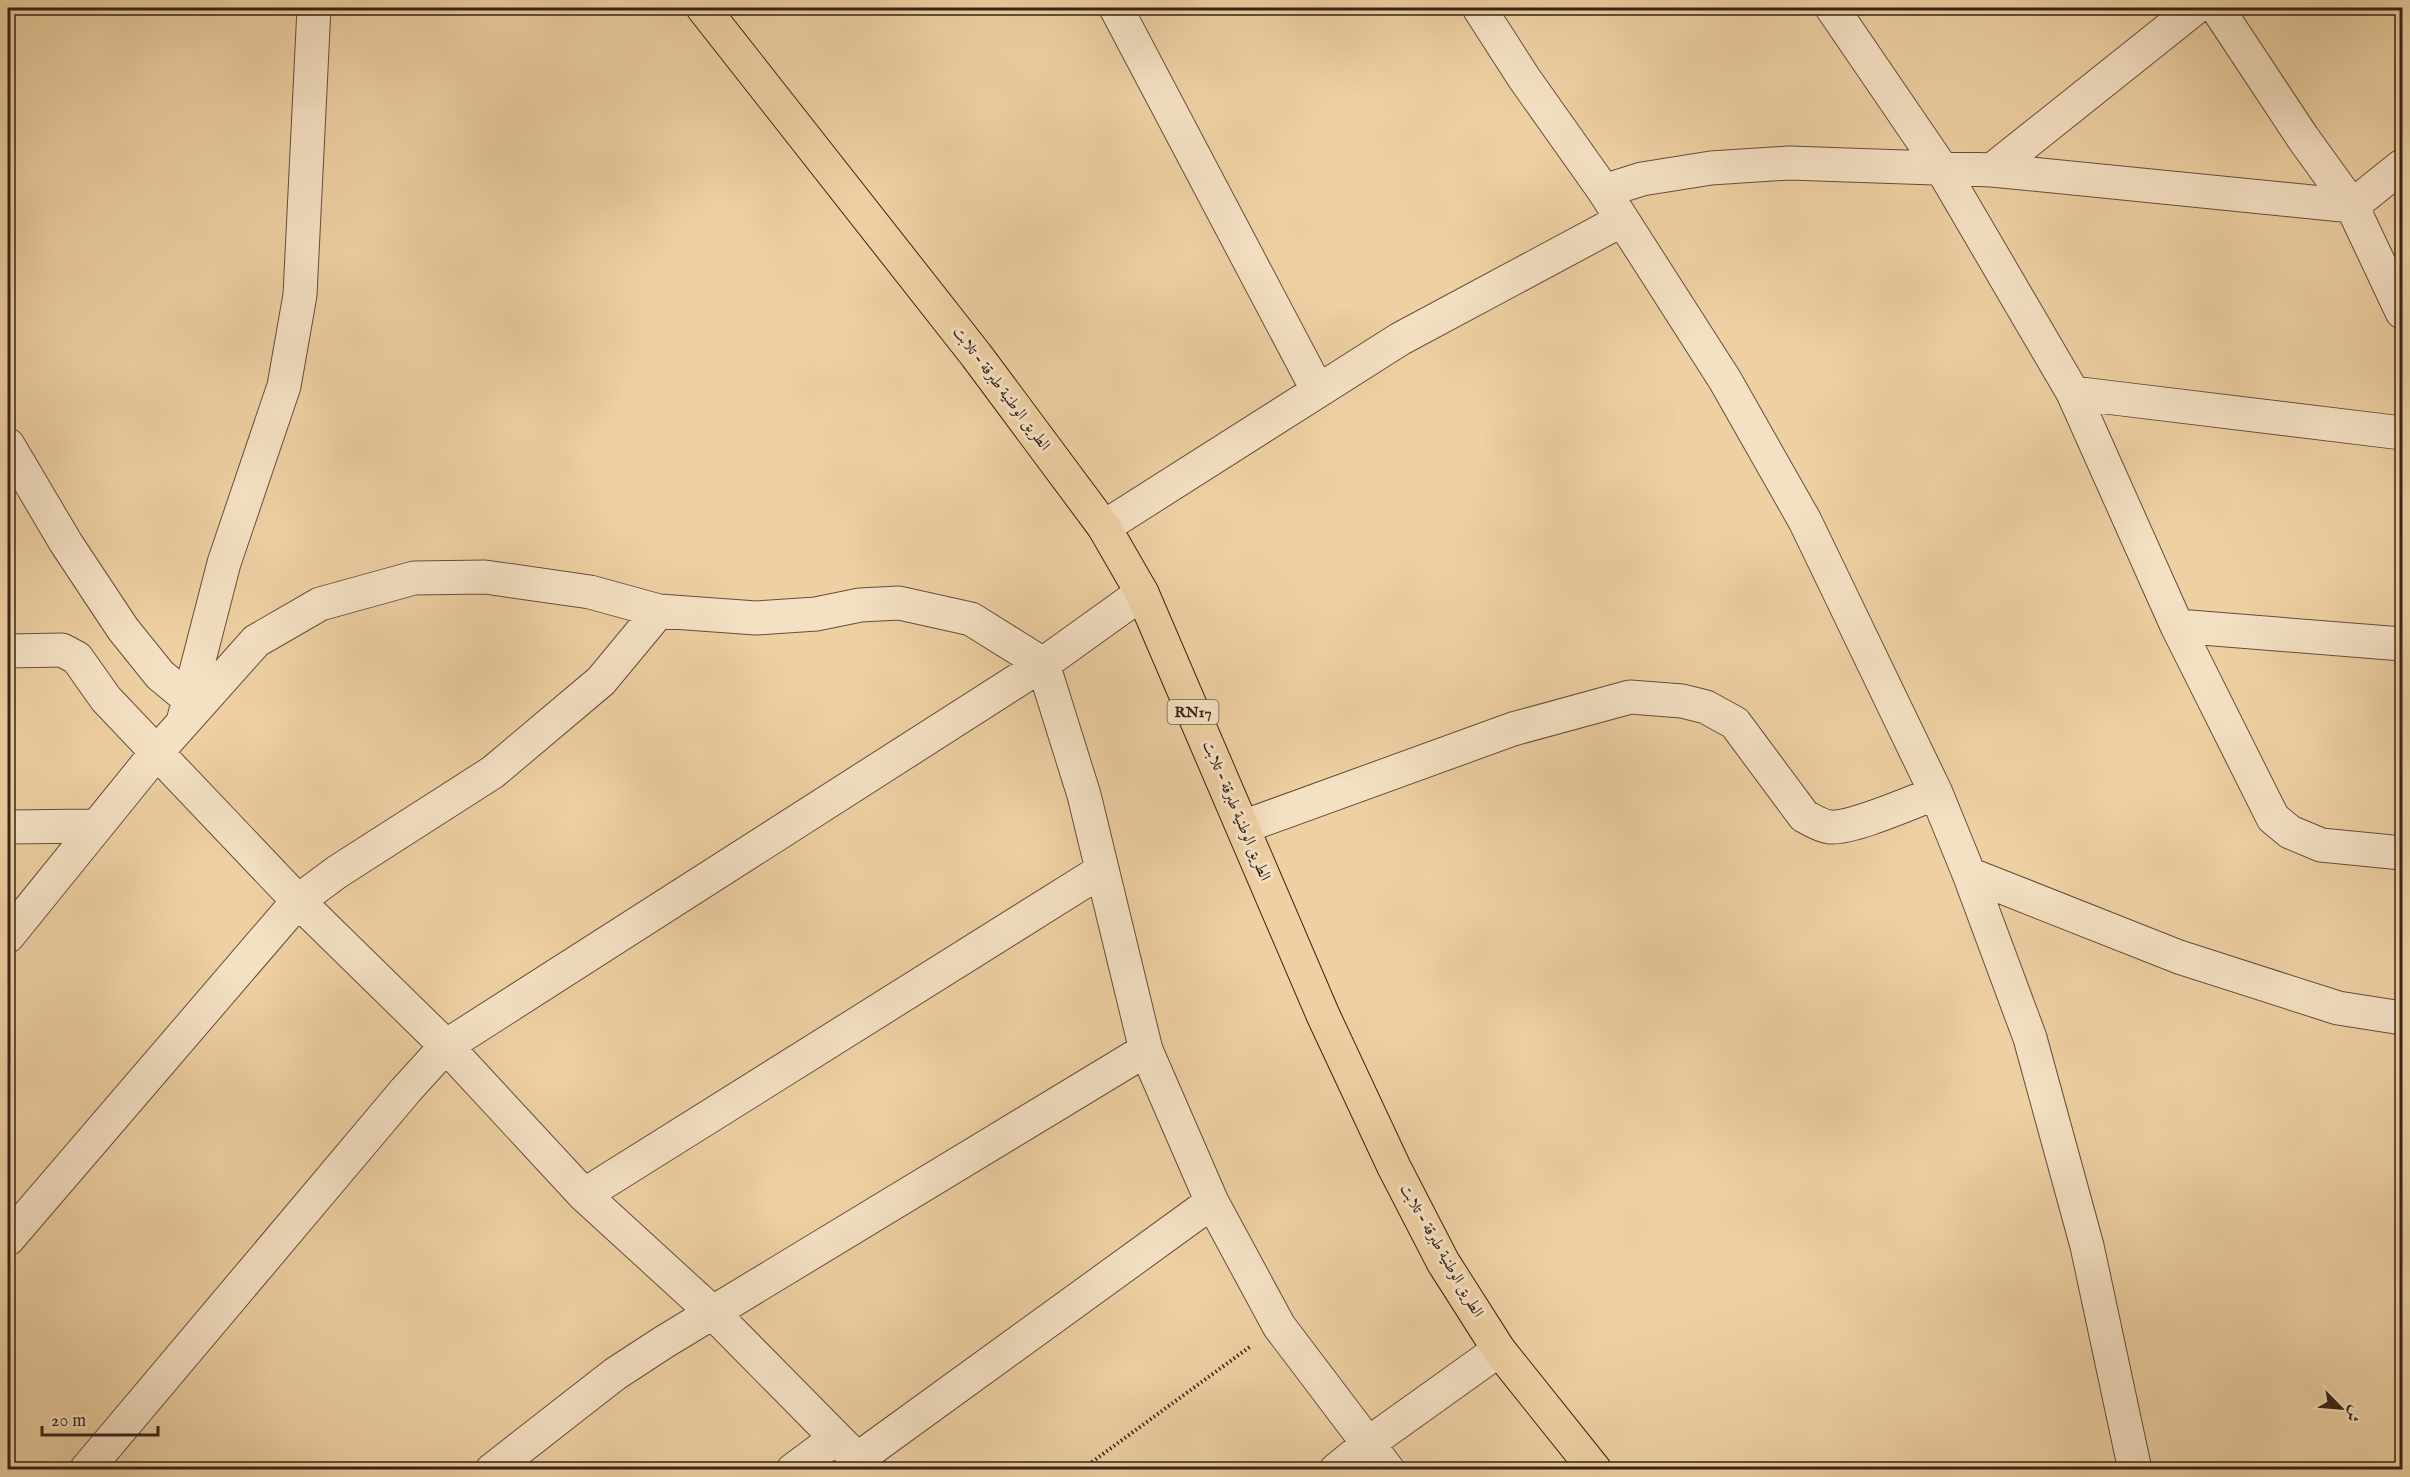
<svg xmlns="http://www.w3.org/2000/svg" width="2410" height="1477" font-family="'IM FELL English',Amiri,serif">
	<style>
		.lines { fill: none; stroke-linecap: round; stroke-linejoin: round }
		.minor-casing { stroke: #644e3c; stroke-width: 35 }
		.primary-casing { stroke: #362319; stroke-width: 35 }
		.path { stroke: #362319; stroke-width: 4; stroke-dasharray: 1.5 3; stroke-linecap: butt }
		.minor { stroke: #f4e0c3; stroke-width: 33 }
		.primary { stroke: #eed0a3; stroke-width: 33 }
		.labels { text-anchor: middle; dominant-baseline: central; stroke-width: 6; stroke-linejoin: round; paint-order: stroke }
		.shield { fill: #f4e0c3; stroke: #6f5c4c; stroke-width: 1.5 }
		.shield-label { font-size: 15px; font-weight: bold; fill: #362319 }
		.street-label { font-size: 16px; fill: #362319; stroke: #f4e0c3 }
	</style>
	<rect width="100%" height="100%" fill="#eed0a3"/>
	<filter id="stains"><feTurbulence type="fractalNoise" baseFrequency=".00333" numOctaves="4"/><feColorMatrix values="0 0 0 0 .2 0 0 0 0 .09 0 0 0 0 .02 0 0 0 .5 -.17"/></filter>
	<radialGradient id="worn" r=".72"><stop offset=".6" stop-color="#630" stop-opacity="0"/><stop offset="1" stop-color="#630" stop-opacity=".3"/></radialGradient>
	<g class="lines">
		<defs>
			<path id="minor" d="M1116,8L1318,391
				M1479,8L1524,78L1604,191L1725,380L1805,521L1936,793L1969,874L2030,1038L2087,1246L2135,1470
				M1832,8L1942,169L2073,393L2177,626L2273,818L2290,832L2321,845L2402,853
				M2217,8L2303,138L2352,206L2402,312
				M1992,170L2195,8
				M1604,191L1642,179L1711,168L1789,163L1992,170L2352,206L2402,166
				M2073,393L2402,433
				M8,445L66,543L123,629L160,675L189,699
				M1104,527L1400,339L1622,220
				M2177,626L2402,644
				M8,651L62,650L77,658L106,699L298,901L446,1046L584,1195L713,1313L868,1470
				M184,718L224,563L284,386L300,295L314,8
				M8,827L94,826
				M1243,827L1513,729L1630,697L1682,701L1706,707L1735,723L1804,816C1812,820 1820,826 1830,827C1852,829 1912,802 1936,793
				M1969,874L2179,957L2338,1008L2402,1018
				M8,936L157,752L256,641L320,604L414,578L485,577L590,592L659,611L756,618L816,614L860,605L899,603L971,619L1043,664L1084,795L1146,1050L1212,1202L1279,1326L1388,1470
				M584,1195L1101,871
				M8,1239L298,901L337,872L493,772L601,681L659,611
				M859,1458L1212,1202
				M86,1470L406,1090L446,1046L1043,664L1142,593
				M492,1470L615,1374L664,1342L1146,1050
				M793,1470L836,1438
				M1336,1470L1369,1443L1499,1350"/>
			<path id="primary" d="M703,8L976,355L1104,527L1142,593L1323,1015L1394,1167L1443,1262L1499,1350L1595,1470"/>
		</defs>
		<!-- minor casing -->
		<use href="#minor" class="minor-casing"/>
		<!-- primary casing -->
		<use href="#primary" class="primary-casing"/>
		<!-- path -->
		<path class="path" d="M1081,1470L1251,1346"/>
		<!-- minor -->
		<use href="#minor" class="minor"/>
		<!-- primary -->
		<use href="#primary" class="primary"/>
	</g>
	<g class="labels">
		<!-- shield labels -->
		<rect class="shield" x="1167.5" y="700" width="51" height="24" rx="4.5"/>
		<g class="shield-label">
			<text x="1193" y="712">RN17</text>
		</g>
		<!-- street labels -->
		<g class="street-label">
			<text transform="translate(1001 389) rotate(53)">الطريق الوطنية طبرقة - تلابت</text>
			<text transform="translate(1236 811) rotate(67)">الطريق الوطنية طبرقة - تلابت</text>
			<text transform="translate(1441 1251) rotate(60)">الطريق الوطنية طبرقة - تلابت</text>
		</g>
	</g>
	<!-- margin -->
	<rect width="2410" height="1477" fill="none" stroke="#eed0a3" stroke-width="30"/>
	<rect x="9" y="9" width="2392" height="1459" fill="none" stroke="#362319" stroke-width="3"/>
	<rect x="15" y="15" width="2380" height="1447" fill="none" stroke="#362319" stroke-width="1.5"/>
	<!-- north arrow -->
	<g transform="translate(2341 1408) rotate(115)" stroke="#f4e0c3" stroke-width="4.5" paint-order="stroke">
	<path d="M0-4.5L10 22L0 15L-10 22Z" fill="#362319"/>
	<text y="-9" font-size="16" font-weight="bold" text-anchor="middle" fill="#362319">ش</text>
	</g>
	<!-- scale -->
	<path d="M42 1426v9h116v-9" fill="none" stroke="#362319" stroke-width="3"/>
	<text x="51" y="1426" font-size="18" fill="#362319" stroke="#f4e0c3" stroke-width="4.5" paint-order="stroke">20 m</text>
	<rect width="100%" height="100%" filter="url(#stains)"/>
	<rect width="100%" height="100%" fill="url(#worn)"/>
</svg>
